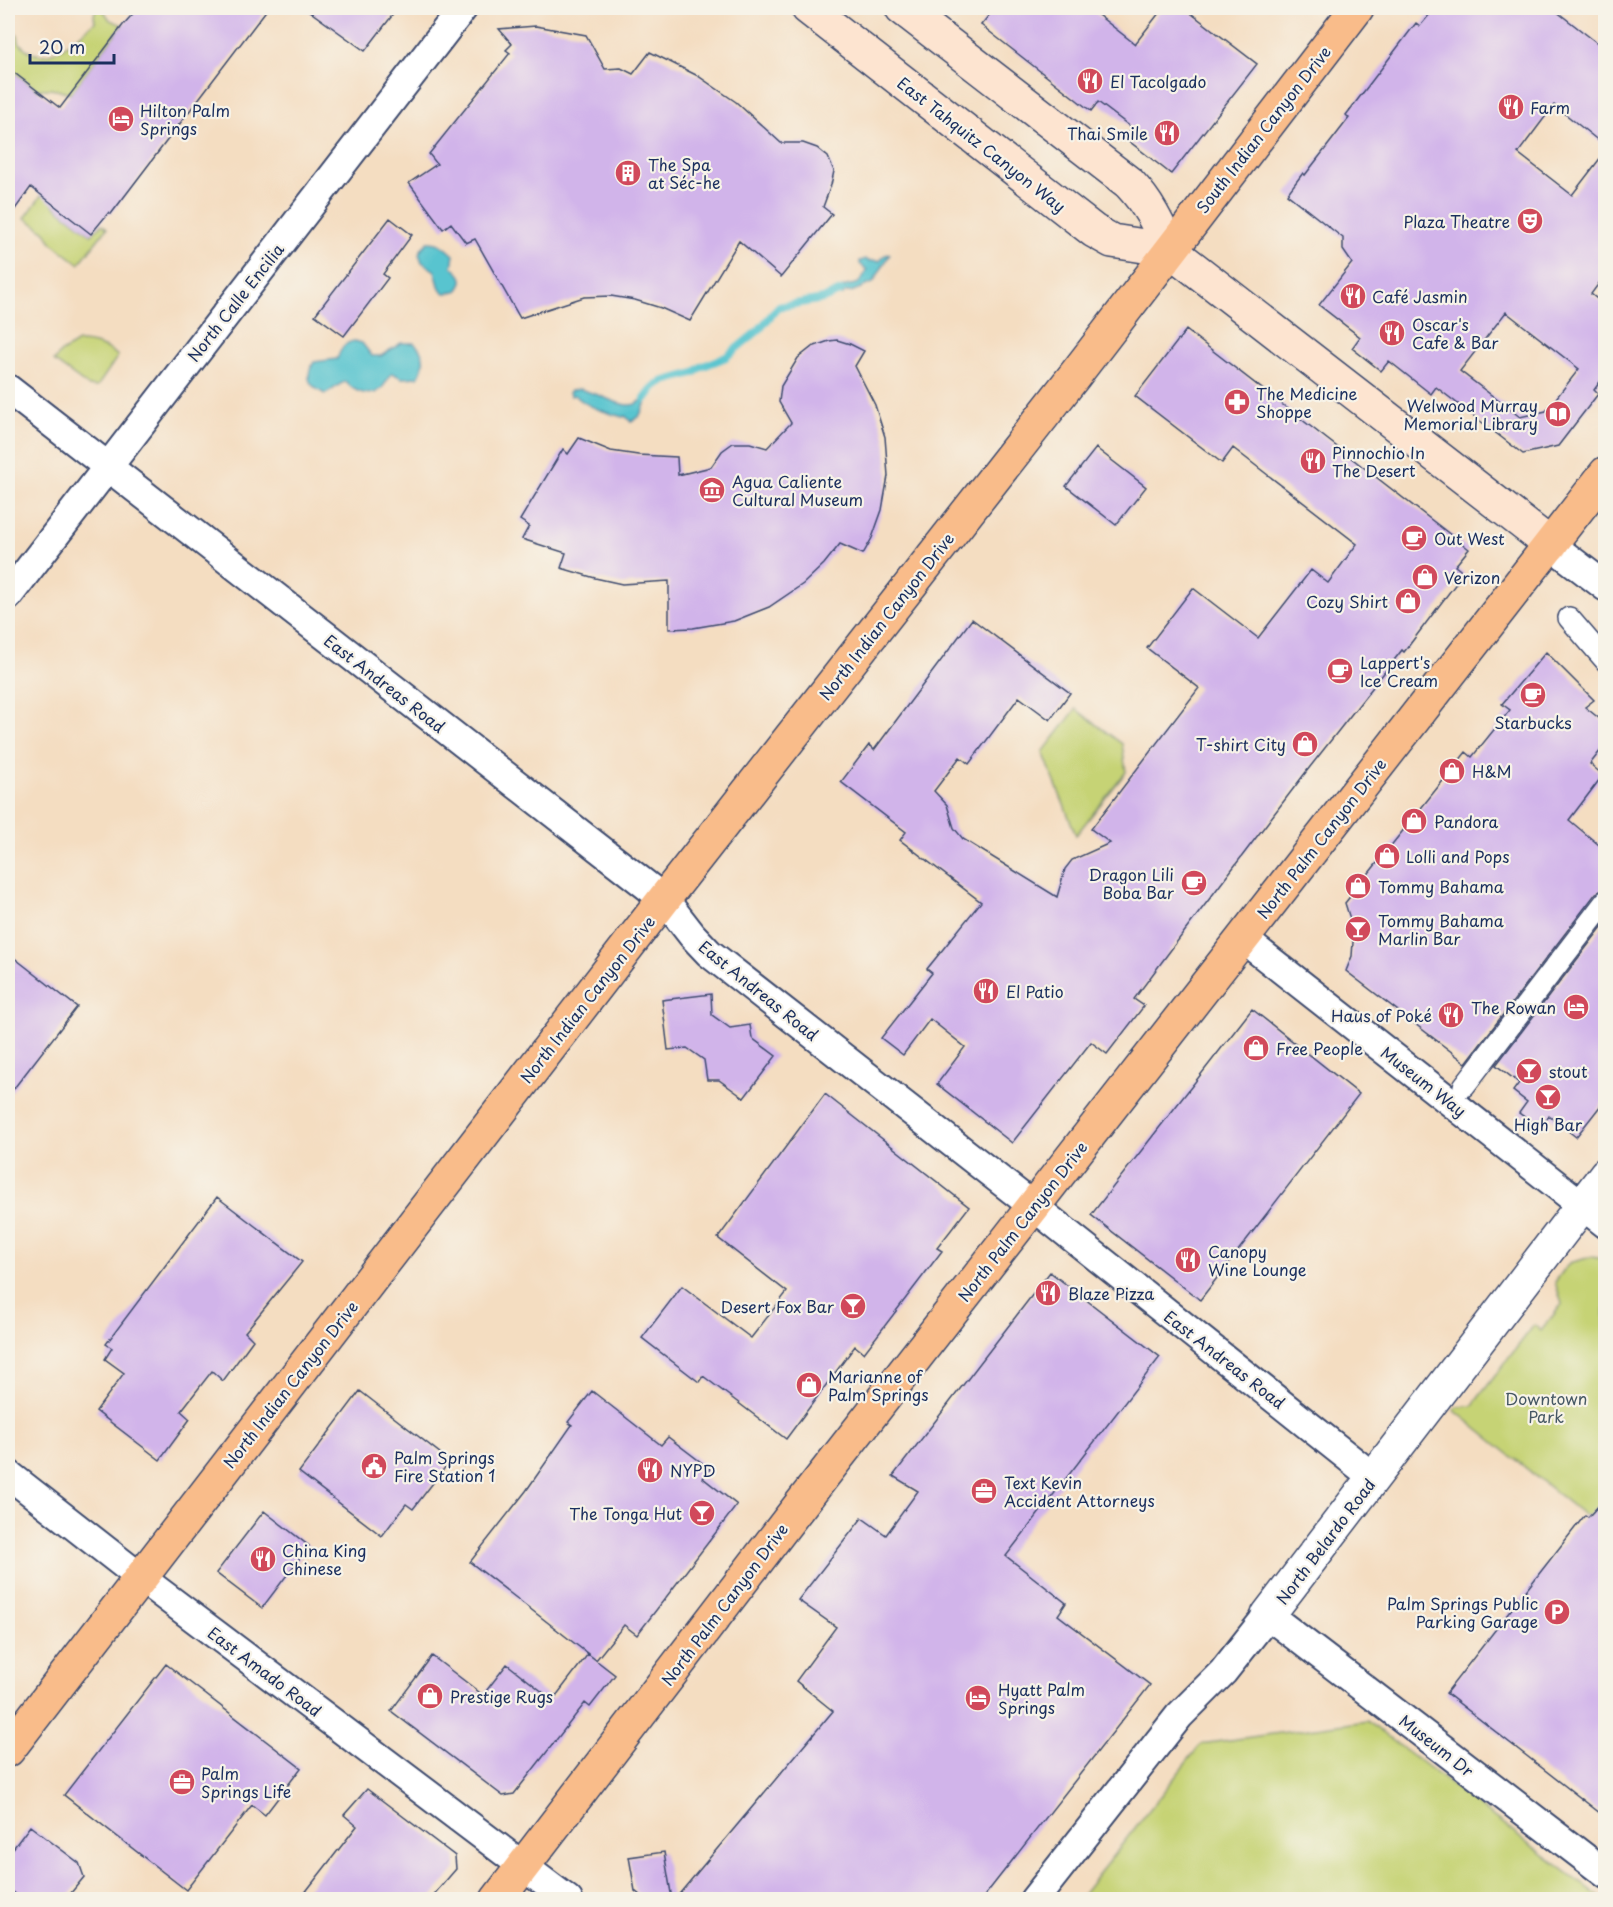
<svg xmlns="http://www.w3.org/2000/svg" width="1613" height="1907" font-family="'Playpen Sans',sans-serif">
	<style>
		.green { fill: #c6d375; stroke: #70816a; stroke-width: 1.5 }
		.water { fill: #58c4cf; stroke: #3a7a96; stroke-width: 1.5 }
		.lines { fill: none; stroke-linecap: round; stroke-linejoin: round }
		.stream { stroke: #58c4cf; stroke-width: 8 }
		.building { fill: #d1b4ea; fill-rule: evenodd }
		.pedestrian-casing { stroke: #3c496d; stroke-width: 24 }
		.minor-casing { stroke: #3c496d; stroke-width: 32 }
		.tertiary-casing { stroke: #3c496d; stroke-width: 36 }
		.secondary-casing { stroke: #3c496d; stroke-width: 36 }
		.primary-casing { stroke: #3c496d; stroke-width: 36 }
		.pedestrian { stroke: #fff; stroke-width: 21 }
		.minor { stroke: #fff; stroke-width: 28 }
		.tertiary { stroke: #fff; stroke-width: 33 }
		.secondary { stroke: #fde4d0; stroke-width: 33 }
		.primary { stroke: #f9bc8a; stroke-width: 33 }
		.labels { text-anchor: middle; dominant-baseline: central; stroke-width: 4.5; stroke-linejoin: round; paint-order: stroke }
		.poi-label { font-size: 16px; fill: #1b2f5e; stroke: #f7f3e8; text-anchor: start }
		.street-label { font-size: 16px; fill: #1b2f5e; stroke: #f7f3e8 }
		.park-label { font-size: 16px; fill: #465864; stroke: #f7f3e8 }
	</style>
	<rect width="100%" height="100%" fill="#f7f3e8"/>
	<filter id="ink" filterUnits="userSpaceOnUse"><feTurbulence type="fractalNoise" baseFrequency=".0167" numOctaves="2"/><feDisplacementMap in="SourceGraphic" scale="12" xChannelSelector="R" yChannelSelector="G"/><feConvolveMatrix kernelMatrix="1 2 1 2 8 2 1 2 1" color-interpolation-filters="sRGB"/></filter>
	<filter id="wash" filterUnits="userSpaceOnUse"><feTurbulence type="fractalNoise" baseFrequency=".008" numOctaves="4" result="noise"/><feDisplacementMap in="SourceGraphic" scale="24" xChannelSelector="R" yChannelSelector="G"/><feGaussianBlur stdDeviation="1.35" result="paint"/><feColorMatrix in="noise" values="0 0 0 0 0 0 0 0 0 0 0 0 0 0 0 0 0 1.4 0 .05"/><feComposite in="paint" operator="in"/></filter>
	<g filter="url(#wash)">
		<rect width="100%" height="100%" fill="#f4ddc1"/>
		<!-- green -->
		<path class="green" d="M96,8H108L104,11L110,20L123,25L71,94C60,90 49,87 37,90L8,68V35H18L19,42C44,74 73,39 95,22L94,15Z
			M47,188L53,205L92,235L102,224L107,228L79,264L51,242C48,231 34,224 25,218Z
			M78,342C94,342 106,346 118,356L97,387L88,386L54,361L60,353Z
			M1076,709L1122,744L1126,772L1076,835L1043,752Z
			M1591,1257L1605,1259V1532L1454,1410L1458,1407L1472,1406L1534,1325L1541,1331L1562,1304L1555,1282L1569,1263Z
			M1367,1721L1602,1899H1079L1201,1744Z"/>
		<!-- water -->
		<path class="water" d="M428,242C440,241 446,248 454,255L452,267C463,275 466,281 456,292L445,293L440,289L435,271L422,262L419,254L422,248Z
			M890,254L873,283L851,292H845L843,295L841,294V288C859,280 855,292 867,270L860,264V261L866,259L868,261H880L885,255Z
			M354,341L362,343L372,356H381L401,343H414C426,353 426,364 418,377L402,378L392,373C388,378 385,385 381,389C370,399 353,391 346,382C338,383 333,391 325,394C309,386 304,378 314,362L337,359C341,349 343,343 354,341Z
			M581,389C586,392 590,392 595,394C609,398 631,414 644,398L647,400L639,417L631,421L625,416L623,417C608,413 586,407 575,395L571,396L569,393L571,390Z"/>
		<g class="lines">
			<!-- stream -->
			<path class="stream" d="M645,399L654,387L661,382L694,373L701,367L726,357L759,330L778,307L823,299L841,291"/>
		</g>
		<g id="blocks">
			<!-- building -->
			<path class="building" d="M138,8H268L111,214L109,212L91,234L31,187L8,219V68L60,108L123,25Z
				M305,8H398L365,51Z
				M995,8H1089L1135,44L1163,8H1184L1257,64L1171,174L1125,138L1132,128L1098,102L1091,111L981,25Z
				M1435,8H1552L1605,49V146L1554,105L1518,153L1572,195L1605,152V275L1591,294L1605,305V375L1594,390L1598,394L1558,446L1523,454L1436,387L1431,394L1389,361L1381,371L1352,348L1360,337L1319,305L1352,263L1343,250V238L1287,194L1303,173L1305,175L1349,118L1346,115L1416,23L1420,26ZM1506,312L1579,369L1546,411L1520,417L1460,371Z
				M536,26L586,35L605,69L621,68L633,74L650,52L698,76L736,102L781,143H803L817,148L828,157L834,171L831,185L823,207L832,214L781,277L739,241L690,321L661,308L635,300L611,296L584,297L520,318L475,239L466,243L451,223L443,229L409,183L437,164L429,154L510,53L506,50L512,44L499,29Z
				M390,218L412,235L383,274L388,278L344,336L315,315Z
				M1186,330L1469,549L1455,566L1464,573L1404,652L1402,650L1306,772L1185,931L1134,999L1144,1006L1107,1054L1091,1042L1012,1143L937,1084L965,1047L930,1019L903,1055L881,1038L932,973L927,969L981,902L900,840L906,832L841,782L869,745L874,750L972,619L1070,693L1050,720L1019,697L969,764L960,757L934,791L947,805L954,828L963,839L1057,897L1065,869L1072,860L1110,843L1091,829L1199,688L1147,648L1193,588L1258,638L1311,570L1328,583L1357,544L1233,448L1222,463L1135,396Z
				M837,340L850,344L864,351L855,366L875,405L885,437L888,476L882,510L872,538L863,554L840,544L824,564L803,584L769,607L734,621L693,628L669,629V581L622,584L595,578L561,568L566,553L522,539L529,526L520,520L563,449L568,454L579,438L611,451L638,455L677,457L678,475L711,467L722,451L733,443H750L767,448L791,423L779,402L781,386L798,358L812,347L829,341Z
				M1096,448L1146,487L1116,525L1066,486Z
				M1546,652L1594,700L1585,707L1605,723V745L1590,764L1603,775L1569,820L1605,850V889L1596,893L1466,1063L1346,971L1352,956L1353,942L1350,919L1345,903L1466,752L1472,757L1510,710L1502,704Z
				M1605,923V1100L1576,1137L1549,1116L1540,1128L1519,1113L1527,1102L1513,1091L1519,1083L1496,1065Z
				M8,953L77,1007L8,1096Z
				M711,994L712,1015L730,1028L750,1025L752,1038L776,1056L744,1098L719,1080H707L704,1060L687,1048L668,1050L662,1000Z
				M1252,1009L1359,1094L1200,1300L1091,1215Z
				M825,1094L969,1207L937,1248L942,1251L864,1353L855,1346L786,1439L703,1376L699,1382L642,1338L682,1286L751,1338L787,1292L718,1238Z
				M217,1197L302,1262L245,1332L253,1340L223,1381L212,1371L181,1411L190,1419L160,1460L96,1411L124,1373L105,1359L112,1348L106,1344Z
				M1050,1272L1160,1357L1006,1556L1066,1603L1058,1615L1150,1685L982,1899H675L833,1711L796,1681L836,1627L798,1600L862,1518L886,1535L918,1491L893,1476Z
				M360,1391L450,1461L413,1509L406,1504L382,1536L299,1472Z
				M592,1391L661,1445L668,1437L710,1469L703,1478L737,1505L637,1635L624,1625L596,1660L470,1562L526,1491L572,1425L568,1422Z
				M1605,1499V1817L1446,1693L1585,1515L1588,1517Z
				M264,1511L309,1546L262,1608L216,1573Z
				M588,1654L615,1675L590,1707L585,1703L514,1794L503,1796L391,1711L432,1656L483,1695L507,1664L553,1700Z
				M166,1664L301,1768L265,1815L252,1805L186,1890L64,1795Z
				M367,1789L455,1856L456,1869L430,1899H300L357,1826L344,1815Z
				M30,1826L79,1863L84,1877L66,1899H22L8,1888V1855Z
				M664,1852L672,1899H645L635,1891L629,1857Z"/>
		</g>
	</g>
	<g filter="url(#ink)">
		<use href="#blocks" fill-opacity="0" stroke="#3c496d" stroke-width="1.5"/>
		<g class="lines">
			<defs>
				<path id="pedestrian" d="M1569,618L1606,661
					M1464,1086L1606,901"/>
				<path id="minor" d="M8,389L664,899L692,935L709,953L1033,1206L1373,1477
					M1551,545L1606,587
					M8,596L463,8
					M1243,939L1606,1224
					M8,1474L141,1578L568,1900
					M1034,1900L1179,1716L1223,1672L1268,1615L1606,1874"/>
				<path id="tertiary" d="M1268,1615L1606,1174"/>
				<path id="secondary" d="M808,8L1094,231L1112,241L1170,250
					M902,8L1129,183C1149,204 1158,224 1170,250L1551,545"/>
				<path id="primary" d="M8,1750L664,899L1075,375L1357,8
					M497,1900L794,1513L1606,473"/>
			</defs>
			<!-- pedestrian casing -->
			<use href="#pedestrian" class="pedestrian-casing"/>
			<!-- minor casing -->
			<use href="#minor" class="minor-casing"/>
			<!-- tertiary casing -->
			<use href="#tertiary" class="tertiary-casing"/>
			<!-- secondary casing -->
			<use href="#secondary" class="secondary-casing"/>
			<!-- primary casing -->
			<use href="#primary" class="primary-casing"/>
			<!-- pedestrian -->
			<use href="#pedestrian" class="pedestrian"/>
			<!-- minor -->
			<use href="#minor" class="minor"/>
			<!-- tertiary -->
			<use href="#tertiary" class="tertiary"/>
			<!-- secondary -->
			<use href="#secondary" class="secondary"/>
			<!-- primary -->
			<use href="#primary" class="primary"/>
		</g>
	</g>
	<!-- icons -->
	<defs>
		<symbol id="restaurant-disc" viewBox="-11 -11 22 22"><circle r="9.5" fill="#d1495b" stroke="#f7f3e8"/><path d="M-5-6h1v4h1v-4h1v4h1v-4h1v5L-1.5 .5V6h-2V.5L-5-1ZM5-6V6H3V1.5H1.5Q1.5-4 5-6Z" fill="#fff"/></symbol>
		<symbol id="hotel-disc" viewBox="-11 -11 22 22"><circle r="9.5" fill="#d1495b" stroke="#f7f3e8"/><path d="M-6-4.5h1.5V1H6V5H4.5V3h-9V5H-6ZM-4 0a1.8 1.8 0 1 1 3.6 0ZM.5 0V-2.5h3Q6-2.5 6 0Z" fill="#fff"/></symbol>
		<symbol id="building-disc" viewBox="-11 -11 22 22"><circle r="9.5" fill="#d1495b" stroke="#f7f3e8"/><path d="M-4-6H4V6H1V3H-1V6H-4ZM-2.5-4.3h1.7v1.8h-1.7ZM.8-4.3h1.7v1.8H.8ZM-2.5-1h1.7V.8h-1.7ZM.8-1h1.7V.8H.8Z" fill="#fff"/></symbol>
		<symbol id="theatre-disc" viewBox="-11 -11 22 22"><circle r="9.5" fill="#d1495b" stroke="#f7f3e8"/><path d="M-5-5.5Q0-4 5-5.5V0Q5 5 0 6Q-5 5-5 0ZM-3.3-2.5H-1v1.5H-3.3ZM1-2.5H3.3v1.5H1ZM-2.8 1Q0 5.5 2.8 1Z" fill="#fff"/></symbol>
		<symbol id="pharmacy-disc" viewBox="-11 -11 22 22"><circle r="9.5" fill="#d1495b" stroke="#f7f3e8"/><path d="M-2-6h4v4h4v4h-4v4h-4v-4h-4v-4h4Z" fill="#fff"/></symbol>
		<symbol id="library-disc" viewBox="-11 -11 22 22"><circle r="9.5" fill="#d1495b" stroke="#f7f3e8"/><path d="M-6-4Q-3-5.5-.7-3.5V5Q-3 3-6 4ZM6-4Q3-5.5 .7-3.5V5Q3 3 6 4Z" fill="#fff"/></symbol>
		<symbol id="museum-disc" viewBox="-11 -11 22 22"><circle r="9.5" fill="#d1495b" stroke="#f7f3e8"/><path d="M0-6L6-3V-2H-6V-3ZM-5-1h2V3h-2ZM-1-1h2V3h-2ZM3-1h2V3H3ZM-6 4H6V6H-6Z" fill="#fff"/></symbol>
		<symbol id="cafe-disc" viewBox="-11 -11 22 22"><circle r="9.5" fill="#d1495b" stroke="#f7f3e8"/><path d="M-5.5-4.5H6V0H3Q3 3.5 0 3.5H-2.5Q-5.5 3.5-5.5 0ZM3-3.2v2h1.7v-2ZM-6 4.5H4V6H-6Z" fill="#fff"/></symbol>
		<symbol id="shop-disc" viewBox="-11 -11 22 22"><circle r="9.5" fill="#d1495b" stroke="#f7f3e8"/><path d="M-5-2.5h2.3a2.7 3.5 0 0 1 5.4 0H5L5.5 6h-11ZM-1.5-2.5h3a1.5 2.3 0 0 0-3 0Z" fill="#fff"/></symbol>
		<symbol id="bar-disc" viewBox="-11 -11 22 22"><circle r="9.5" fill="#d1495b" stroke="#f7f3e8"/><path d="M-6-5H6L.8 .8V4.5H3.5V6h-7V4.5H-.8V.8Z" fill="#fff"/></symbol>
		<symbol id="civic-disc" viewBox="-11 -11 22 22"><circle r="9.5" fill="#d1495b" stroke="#f7f3e8"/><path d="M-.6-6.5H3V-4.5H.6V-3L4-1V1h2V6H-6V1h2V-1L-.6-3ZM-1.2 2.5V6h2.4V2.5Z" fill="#fff"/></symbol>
		<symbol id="office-disc" viewBox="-11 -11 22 22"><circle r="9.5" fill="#d1495b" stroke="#f7f3e8"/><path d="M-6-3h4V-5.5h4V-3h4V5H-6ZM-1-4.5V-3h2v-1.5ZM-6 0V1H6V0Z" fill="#fff"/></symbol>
		<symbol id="parking-disc" viewBox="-11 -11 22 22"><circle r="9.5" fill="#d1495b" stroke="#f7f3e8"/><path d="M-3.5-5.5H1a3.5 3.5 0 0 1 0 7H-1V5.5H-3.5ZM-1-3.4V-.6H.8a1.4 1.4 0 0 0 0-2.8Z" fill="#fff"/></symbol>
	</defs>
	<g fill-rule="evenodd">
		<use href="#restaurant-disc" x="1075" y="66" width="30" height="30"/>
		<use href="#restaurant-disc" x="1496" y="92" width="30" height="30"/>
		<use href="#hotel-disc" x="106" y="104" width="30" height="30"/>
		<use href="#restaurant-disc" x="1152" y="118" width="30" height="30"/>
		<use href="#building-disc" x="613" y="158" width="30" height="30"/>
		<use href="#theatre-disc" x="1515" y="206" width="30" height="30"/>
		<use href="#restaurant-disc" x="1338" y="281" width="30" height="30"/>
		<use href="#restaurant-disc" x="1377" y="318" width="30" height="30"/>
		<use href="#pharmacy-disc" x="1222" y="387" width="30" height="30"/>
		<use href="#library-disc" x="1543" y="399" width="30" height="30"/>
		<use href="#restaurant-disc" x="1298" y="446" width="30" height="30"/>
		<use href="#museum-disc" x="697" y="475" width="30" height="30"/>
		<use href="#cafe-disc" x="1399" y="523" width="30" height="30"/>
		<use href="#shop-disc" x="1410" y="562" width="30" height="30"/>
		<use href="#shop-disc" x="1393" y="586" width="30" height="30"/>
		<use href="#cafe-disc" x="1325" y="656" width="30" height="30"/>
		<use href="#cafe-disc" x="1518" y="680" width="30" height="30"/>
		<use href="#shop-disc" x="1290" y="729" width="30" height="30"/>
		<use href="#shop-disc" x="1437" y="756" width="30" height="30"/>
		<use href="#shop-disc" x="1399" y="806" width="30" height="30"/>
		<use href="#shop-disc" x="1372" y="841" width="30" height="30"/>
		<use href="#cafe-disc" x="1179" y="868" width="30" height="30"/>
		<use href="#shop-disc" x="1343" y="871" width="30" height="30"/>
		<use href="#bar-disc" x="1343" y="914" width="30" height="30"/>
		<use href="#restaurant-disc" x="971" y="976" width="30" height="30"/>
		<use href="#hotel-disc" x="1561" y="992" width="30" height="30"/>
		<use href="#restaurant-disc" x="1436" y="1000" width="30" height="30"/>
		<use href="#shop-disc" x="1241" y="1033" width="30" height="30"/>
		<use href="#bar-disc" x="1514" y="1056" width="30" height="30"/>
		<use href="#bar-disc" x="1533" y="1082" width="30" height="30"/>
		<use href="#restaurant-disc" x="1173" y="1245" width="30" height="30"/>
		<use href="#restaurant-disc" x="1033" y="1278" width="30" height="30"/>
		<use href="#bar-disc" x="838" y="1291" width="30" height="30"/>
		<use href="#shop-disc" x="794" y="1370" width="30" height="30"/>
		<use href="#civic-disc" x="359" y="1451" width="30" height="30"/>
		<use href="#restaurant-disc" x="635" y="1455" width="30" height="30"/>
		<use href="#office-disc" x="969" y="1476" width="30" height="30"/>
		<use href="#bar-disc" x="687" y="1498" width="30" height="30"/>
		<use href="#restaurant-disc" x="248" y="1544" width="30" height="30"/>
		<use href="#parking-disc" x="1542" y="1597" width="30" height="30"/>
		<use href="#shop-disc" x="415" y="1681" width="30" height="30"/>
		<use href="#hotel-disc" x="963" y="1683" width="30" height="30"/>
		<use href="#office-disc" x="167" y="1767" width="30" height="30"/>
	</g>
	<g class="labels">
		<!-- poi labels -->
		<g class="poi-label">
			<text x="1110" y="81">El Tacolgado</text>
			<text x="1530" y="107">Farm</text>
			<text x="140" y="110">Hilton Palm<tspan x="140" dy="18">Springs</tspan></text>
			<text x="1148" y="133" text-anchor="end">Thai Smile</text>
			<text x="648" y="164">The Spa<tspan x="648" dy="18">at Séc-he</tspan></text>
			<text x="1510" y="221" text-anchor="end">Plaza Theatre</text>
			<text x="1372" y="296">Café Jasmin</text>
			<text x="1412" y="324">Oscar's<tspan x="1412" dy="18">Cafe &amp; Bar</tspan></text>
			<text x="1256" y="393">The Medicine<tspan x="1256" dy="18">Shoppe</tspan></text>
			<text x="1538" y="405" text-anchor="end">Welwood Murray<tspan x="1538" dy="18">Memorial Library</tspan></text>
			<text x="1332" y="452">Pinnochio In<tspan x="1332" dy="18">The Desert</tspan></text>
			<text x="732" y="481">Agua Caliente<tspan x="732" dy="18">Cultural Museum</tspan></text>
			<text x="1434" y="538">Out West</text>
			<text x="1444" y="577">Verizon</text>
			<text x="1388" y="601" text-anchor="end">Cozy Shirt</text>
			<text x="1360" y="662">Lappert's<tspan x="1360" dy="18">Ice Cream</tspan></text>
			<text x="1533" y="722" text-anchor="middle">Starbucks</text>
			<text x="1286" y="744" text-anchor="end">T-shirt City</text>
			<text x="1472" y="771">H&amp;M</text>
			<text x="1434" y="821">Pandora</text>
			<text x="1406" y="856">Lolli and Pops</text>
			<text x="1174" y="874" text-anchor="end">Dragon Lili<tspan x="1174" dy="18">Boba Bar</tspan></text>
			<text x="1378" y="886">Tommy Bahama</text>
			<text x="1378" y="920">Tommy Bahama<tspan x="1378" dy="18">Marlin Bar</tspan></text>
			<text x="1006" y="991">El Patio</text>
			<text x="1556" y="1007" text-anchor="end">The Rowan</text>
			<text x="1432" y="1015" text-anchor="end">Haus of Poké</text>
			<text x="1276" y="1048">Free People</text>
			<text x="1549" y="1071">stout</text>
			<text x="1548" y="1124" text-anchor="middle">High Bar</text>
			<text x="1208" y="1251">Canopy<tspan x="1208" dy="18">Wine Lounge</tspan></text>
			<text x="1068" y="1293">Blaze Pizza</text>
			<text x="834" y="1306" text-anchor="end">Desert Fox Bar</text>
			<text x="828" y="1376">Marianne of<tspan x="828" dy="18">Palm Springs</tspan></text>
			<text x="394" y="1457">Palm Springs<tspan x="394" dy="18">Fire Station 1</tspan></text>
			<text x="670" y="1470">NYPD</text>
			<text x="1004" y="1482">Text Kevin<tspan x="1004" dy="18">Accident Attorneys</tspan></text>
			<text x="682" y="1513" text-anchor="end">The Tonga Hut</text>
			<text x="282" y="1550">China King<tspan x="282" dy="18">Chinese</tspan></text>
			<text x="1538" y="1603" text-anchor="end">Palm Springs Public<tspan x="1538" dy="18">Parking Garage</tspan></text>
			<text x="998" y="1689">Hyatt Palm<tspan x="998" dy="18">Springs</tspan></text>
			<text x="450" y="1696">Prestige Rugs</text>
			<text x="201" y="1773">Palm<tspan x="201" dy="18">Springs Life</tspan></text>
		</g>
		<!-- street labels -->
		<g class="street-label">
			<text transform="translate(1263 129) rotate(-52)">South Indian Canyon Drive</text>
			<text transform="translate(982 144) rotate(38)">East Tahquitz Canyon Way</text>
			<text transform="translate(235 302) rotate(-52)">North Calle Encilia</text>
			<text transform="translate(886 616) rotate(-52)">North Indian Canyon Drive</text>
			<text transform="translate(385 683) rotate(38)">East Andreas Road</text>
			<text transform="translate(1321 838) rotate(-52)">North Palm Canyon Drive</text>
			<text transform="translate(759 990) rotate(39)">East Andreas Road</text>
			<text transform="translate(587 999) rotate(-52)">North Indian Canyon Drive</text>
			<text transform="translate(1424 1081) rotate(38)">Museum Way</text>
			<text transform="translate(1022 1221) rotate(-52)">North Palm Canyon Drive</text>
			<text transform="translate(1225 1359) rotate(38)">East Andreas Road</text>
			<text transform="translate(290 1384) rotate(-52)">North Indian Canyon Drive</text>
			<text transform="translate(1325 1541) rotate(-53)">North Belardo Road</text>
			<text transform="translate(724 1604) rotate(-53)">North Palm Canyon Drive</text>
			<text transform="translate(265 1671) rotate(37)">East Amado Road</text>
			<text transform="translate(1437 1745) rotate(38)">Museum Dr</text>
		</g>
		<!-- park labels -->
		<g class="park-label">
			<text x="1546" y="1398">Downtown<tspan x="1546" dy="18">Park</tspan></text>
		</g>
	</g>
	<!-- margin -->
	<rect width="1613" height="1907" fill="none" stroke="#f7f3e8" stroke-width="30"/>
	<!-- scale -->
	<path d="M30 54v9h84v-9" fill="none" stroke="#1b2f5e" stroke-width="3"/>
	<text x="39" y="54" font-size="18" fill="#1b2f5e" stroke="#f7f3e8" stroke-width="4.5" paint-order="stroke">20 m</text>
</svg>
